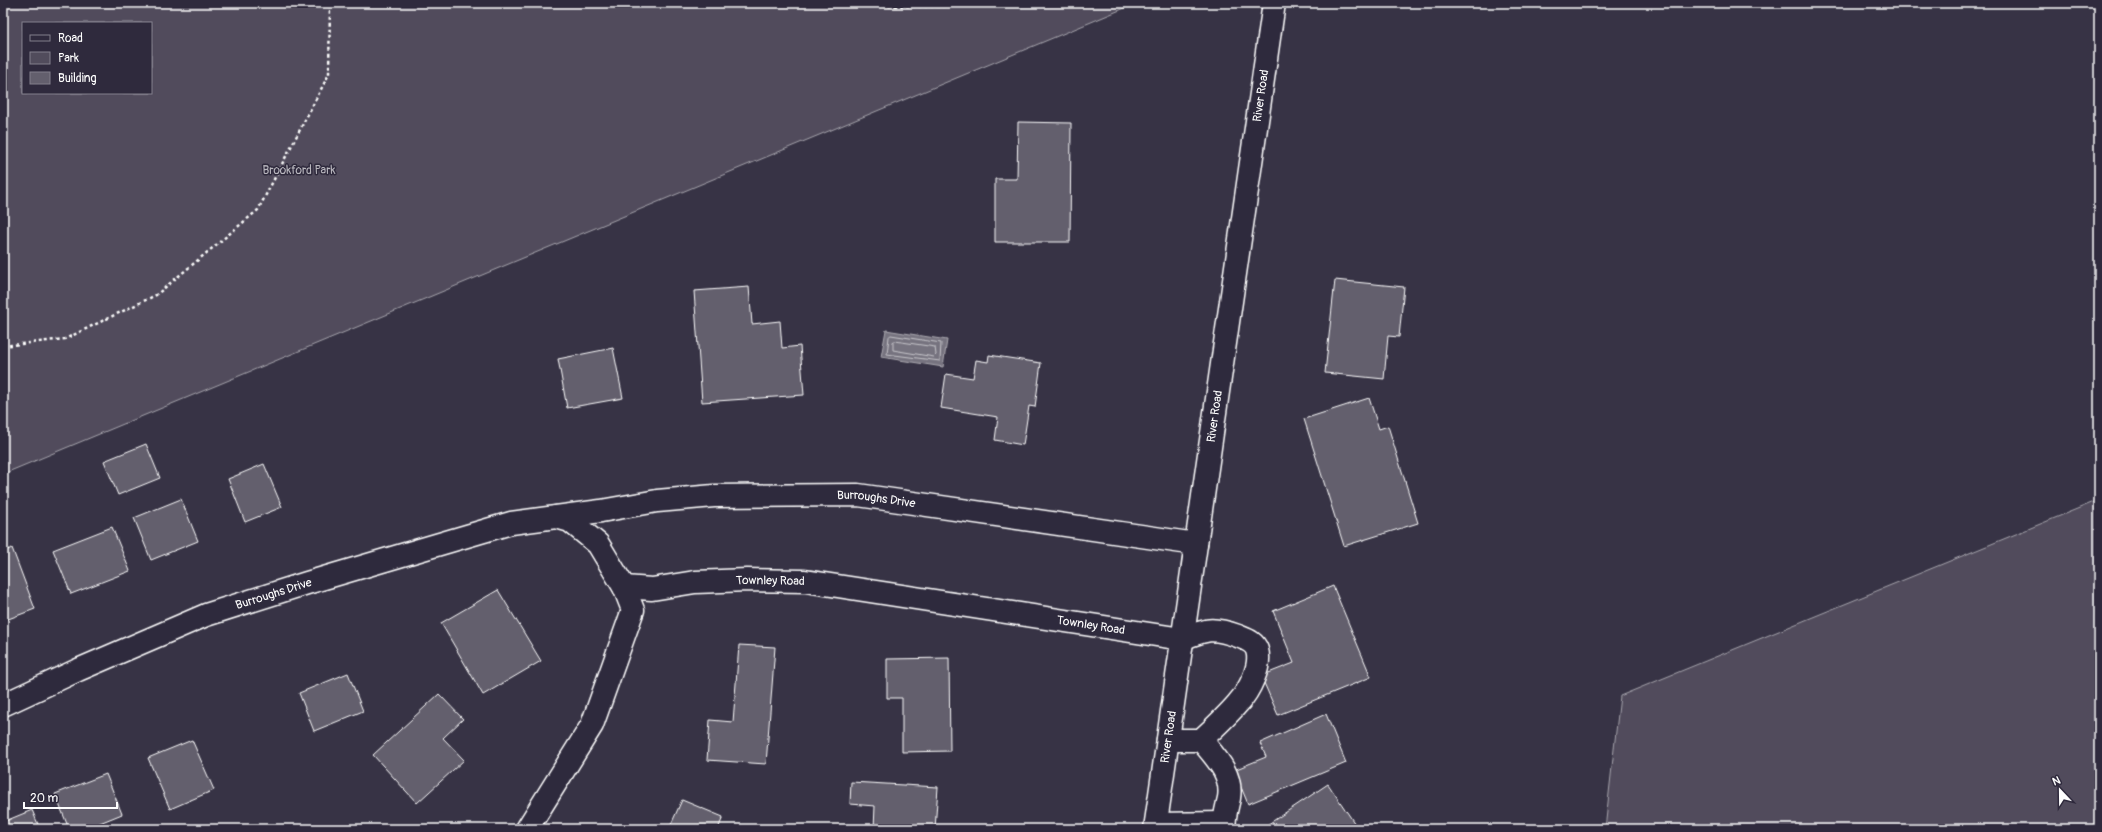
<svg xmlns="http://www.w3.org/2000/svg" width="2102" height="832" font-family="Pangolin,sans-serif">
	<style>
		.green { fill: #514c5c; stroke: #a8a6ae; fill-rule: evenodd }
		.water { fill: #76737f; stroke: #adabb2 }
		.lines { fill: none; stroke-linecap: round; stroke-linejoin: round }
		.shore { stroke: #c8c7cc; stroke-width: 1 }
		.building { fill: #635f6d; stroke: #fff }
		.minor-casing { stroke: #fff; stroke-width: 25 }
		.path { stroke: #fff; stroke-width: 2.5; stroke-dasharray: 3 3; stroke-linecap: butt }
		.minor { stroke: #2f2a3d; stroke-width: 22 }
		.labels { text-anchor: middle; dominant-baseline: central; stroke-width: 3; stroke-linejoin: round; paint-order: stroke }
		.street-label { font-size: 12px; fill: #fff; stroke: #2f2a3d }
		.park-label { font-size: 12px; fill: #b9b7be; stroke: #2f2a3d }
	</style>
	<rect width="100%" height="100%" fill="#373345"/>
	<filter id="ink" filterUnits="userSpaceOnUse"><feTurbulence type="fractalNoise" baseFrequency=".025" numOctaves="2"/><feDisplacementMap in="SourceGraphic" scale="8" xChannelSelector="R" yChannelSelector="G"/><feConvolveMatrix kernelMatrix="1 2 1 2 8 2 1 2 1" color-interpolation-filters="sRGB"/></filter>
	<g filter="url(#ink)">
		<!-- green -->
		<path class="green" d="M3,3H1137L3,474ZM23,23H151V93H23Z
			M2099,500V829H1605L1620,696Z"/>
		<!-- water -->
		<path class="water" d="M886,330L947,340L943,367L881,357Z"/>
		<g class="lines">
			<!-- shore -->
			<path class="shore" d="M891,335L941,343L940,361L887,354L889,337Z
				M895,341L935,347L936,355L934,357L893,350V342Z"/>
		</g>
		<!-- building -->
		<path class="building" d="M1018,122L1071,123L1070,242H995V179H1017Z
			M1335,280L1404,287L1399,337L1388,336L1384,379L1325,373Z
			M749,287L752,324L780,321L782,348L800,346L804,395L702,402L694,291Z
			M613,348L623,398L567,408L558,359Z
			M989,355L1041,363L1035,407L1029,406L1023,445L995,440L998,417L941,408L946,374L973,378L976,360L988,362Z
			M1369,398L1379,429L1388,426L1418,523L1344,546L1304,419Z
			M146,444L160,478L118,495L104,461Z
			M264,464L282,507L245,522L228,479Z
			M181,499L198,541L151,560L134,518Z
			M112,527L130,571L71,594L53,550Z
			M12,548L35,609L3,621V552Z
			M1333,586L1371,677L1278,715L1261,676L1294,663L1273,611Z
			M498,590L541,661L483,695L441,623Z
			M739,645L775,647L766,764L707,760L710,720L733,722Z
			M949,658L950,751L902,752V698H887V659Z
			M348,673L363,711L314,731L299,693Z
			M439,694L463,719L443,738L464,760L417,803L373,755Z
			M1326,714L1346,763L1248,804L1234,770L1266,757L1260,743Z
			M192,740L214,790L170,809L148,758Z
			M106,774L122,814L85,829H69L55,794Z
			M851,782L938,787L935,829H874L875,806L850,804Z
			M1328,784L1357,827L1354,829H1261Z
			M682,800L723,817L718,829H669Z
			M32,810L40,829H3V822Z"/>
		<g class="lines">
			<defs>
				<g id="minor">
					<path id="s1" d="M624,587L652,589L695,582L747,580L805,581L1182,639C1207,629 1212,627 1238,636C1245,639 1254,641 1257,650C1262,666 1249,691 1238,703C1227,716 1214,728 1201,740H1168"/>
					<path id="s2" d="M3,705L78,670L206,615L307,583L511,523L601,511L657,501L714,496L858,495L1196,544"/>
					<path d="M1201,740C1215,757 1233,774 1229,798C1227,808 1223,819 1225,829"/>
					<path d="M1156,824L1224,823"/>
					<path d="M527,829L592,725L633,610L624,587L598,544L570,521L556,517"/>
					<path id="s3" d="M1155,829L1274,3"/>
				</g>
			</defs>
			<!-- minor casing -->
			<use href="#minor" class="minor-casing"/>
			<!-- path -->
			<path class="path" d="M883,3L889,6H943L952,3
				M3,346L65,339L156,295L258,210L329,74L330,3"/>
			<!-- minor -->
			<use href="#minor" class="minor"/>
		</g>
	</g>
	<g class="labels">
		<!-- street labels -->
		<g class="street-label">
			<text stroke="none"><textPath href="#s3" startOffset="741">River Road</textPath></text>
			<text stroke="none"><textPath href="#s3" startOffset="417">River Road</textPath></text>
			<text stroke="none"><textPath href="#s2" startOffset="908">Burroughs Drive</textPath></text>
			<text stroke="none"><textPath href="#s1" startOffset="147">Townley Road</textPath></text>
			<text stroke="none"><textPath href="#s2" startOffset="293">Burroughs Drive</textPath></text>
			<text stroke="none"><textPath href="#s1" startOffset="471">Townley Road</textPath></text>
			<text stroke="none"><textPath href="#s3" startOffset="93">River Road</textPath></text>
		</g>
		<!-- park labels -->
		<g class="park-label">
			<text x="299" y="170">Brookford Park</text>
		</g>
	</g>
	<!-- margin -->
	<rect width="2102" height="832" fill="none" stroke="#2f2a3d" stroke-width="16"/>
	<rect x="8" y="8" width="2086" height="816" fill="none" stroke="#fff" stroke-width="1.5" filter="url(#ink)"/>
	<!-- legend -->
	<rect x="22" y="22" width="130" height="72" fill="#2f2a3d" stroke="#827f8b"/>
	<rect x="30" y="35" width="20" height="6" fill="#2f2a3d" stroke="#827f8b"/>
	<text x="58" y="42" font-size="12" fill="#ffffff">Road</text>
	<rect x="30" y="52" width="20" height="12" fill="#514c5c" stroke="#827f8b"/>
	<text x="58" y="62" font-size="12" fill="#ffffff">Park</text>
	<rect x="30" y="72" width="20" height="12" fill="#635f6d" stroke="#827f8b"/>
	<text x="58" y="82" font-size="12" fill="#ffffff">Building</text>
	<!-- north arrow -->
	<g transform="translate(2060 790) rotate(338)" stroke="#2f2a3d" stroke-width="3" paint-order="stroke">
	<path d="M0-3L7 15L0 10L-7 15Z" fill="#ffffff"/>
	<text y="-6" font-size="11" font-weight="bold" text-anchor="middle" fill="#ffffff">N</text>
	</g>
	<!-- scale -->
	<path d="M24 802v6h93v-6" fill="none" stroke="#ffffff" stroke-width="2"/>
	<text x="30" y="802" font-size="12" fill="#ffffff" stroke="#2f2a3d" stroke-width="3" paint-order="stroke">20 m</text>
</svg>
